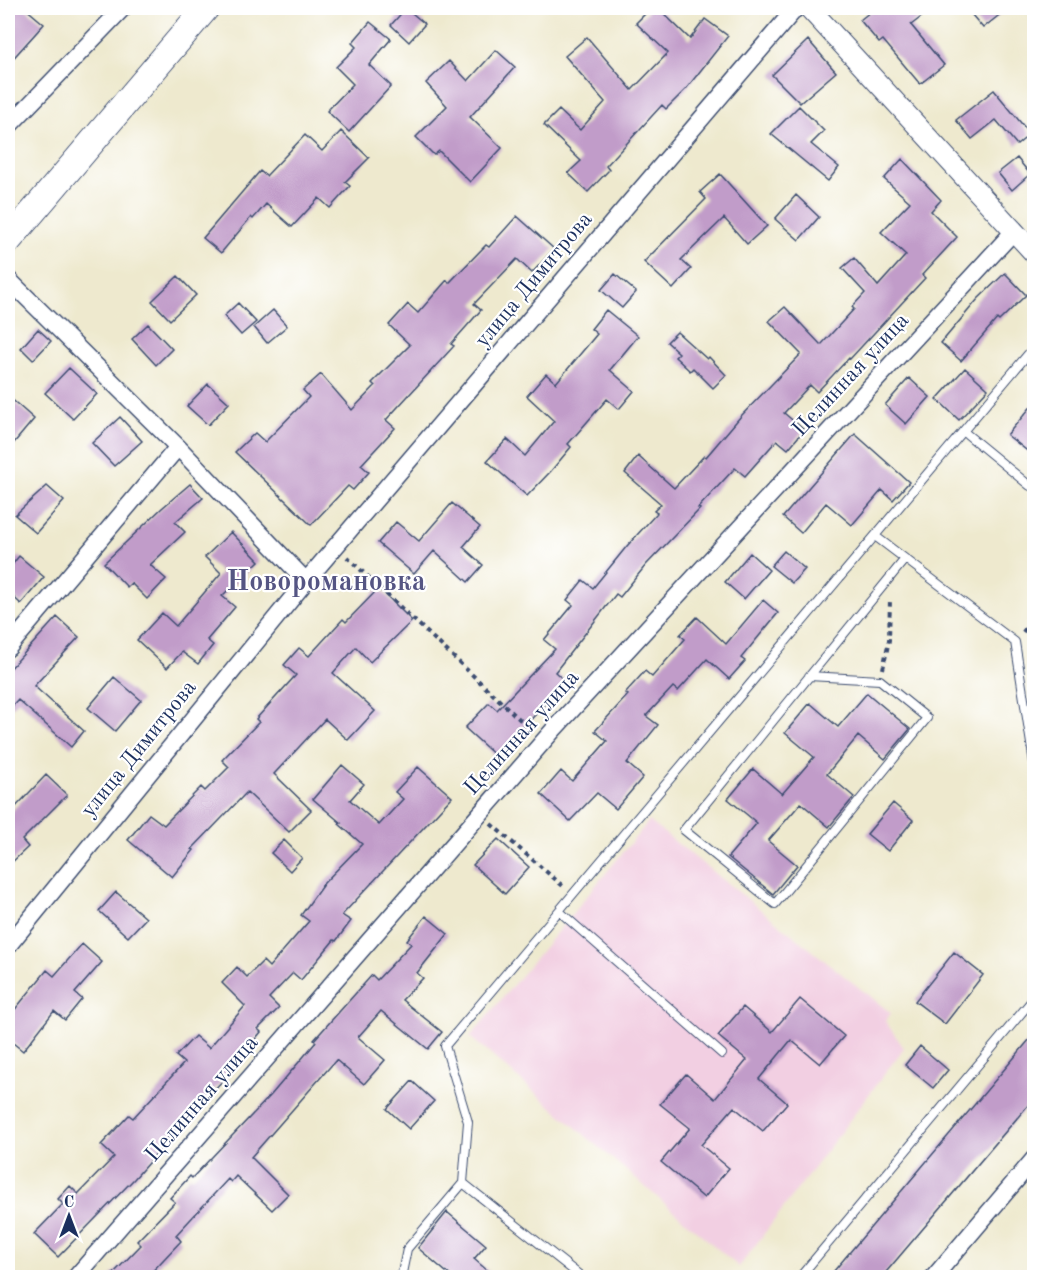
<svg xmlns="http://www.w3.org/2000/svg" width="1042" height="1285" font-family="'Old Standard TT',serif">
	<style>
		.built { fill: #f2cfe2 }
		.building { fill: #c19cc9 }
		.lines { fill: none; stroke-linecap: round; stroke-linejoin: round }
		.service-casing { stroke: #3b4b6f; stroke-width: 10 }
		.minor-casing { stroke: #3b4b6f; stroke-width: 19 }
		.tertiary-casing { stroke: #3b4b6f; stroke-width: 22 }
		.primary-casing { stroke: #3b4b6f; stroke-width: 28 }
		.path { stroke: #3b4b6f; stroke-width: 4; stroke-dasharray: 4.5 4.5; stroke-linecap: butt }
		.service { stroke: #fff; stroke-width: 8 }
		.minor { stroke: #fff; stroke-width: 16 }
		.tertiary { stroke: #fff; stroke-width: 20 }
		.primary { stroke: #fff; stroke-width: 26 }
		.labels { text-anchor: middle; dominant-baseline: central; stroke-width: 4.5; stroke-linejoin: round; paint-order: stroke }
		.street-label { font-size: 22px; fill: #1b2f5e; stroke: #fff }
		.district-label { font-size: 28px; font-weight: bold; fill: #555583; stroke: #fff }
	</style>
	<rect width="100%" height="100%" fill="#fff"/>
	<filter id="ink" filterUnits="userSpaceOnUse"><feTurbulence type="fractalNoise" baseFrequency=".0167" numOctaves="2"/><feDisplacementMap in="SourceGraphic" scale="12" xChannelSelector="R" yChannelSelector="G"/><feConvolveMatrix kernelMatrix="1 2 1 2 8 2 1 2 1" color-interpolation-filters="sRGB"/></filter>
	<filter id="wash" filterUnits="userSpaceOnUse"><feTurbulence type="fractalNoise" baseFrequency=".008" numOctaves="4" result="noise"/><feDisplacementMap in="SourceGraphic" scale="24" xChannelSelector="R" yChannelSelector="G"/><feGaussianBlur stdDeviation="1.35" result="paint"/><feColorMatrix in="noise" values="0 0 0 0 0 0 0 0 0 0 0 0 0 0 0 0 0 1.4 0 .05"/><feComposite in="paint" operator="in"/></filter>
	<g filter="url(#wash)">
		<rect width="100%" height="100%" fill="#eee9ce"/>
		<!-- built -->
		<path class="built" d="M649,821L891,1013L885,1021L904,1048L739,1267L470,1037Z"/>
		<g id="blocks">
			<!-- building -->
			<path class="building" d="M8,8H25L44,24L8,64Z
				M406,8L425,24L409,42L391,25Z
				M651,8H658L690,39L705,19L728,36L686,89L666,109L662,105L606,166L609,170L588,192L568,173L581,161L544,125L559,110L580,130L605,102L565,56L587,37L632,90L668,53L636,23Z
				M875,8H933L911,25L944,65L920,84L883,40L879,43L860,20Z
				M966,8H1008L983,28Z
				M370,22L391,39L369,65L391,86L349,132L327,111L353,84L336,67L356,47L352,43Z
				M808,40L836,72L800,103L772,75Z
				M496,50L515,67L470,117L502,148L470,182L439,151L434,155L416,137L447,106L426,83L449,61L468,81Z
				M994,90L1030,134L1017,145L996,120L972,139L956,120Z
				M799,106L824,131L811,144L839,167L828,181L771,134Z
				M341,131L369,158L345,182L350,186L330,208L319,198L292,227L266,204L253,219L251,217L221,253L203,238L260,171L266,176L305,135L322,151Z
				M1017,158L1030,174L1012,190L998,173Z
				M902,159L941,200L931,211L957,237L922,275L925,278L850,359L849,358L817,392L810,385L784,413L804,430L788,449L777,440L745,476L735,468L698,508L700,509L646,565L620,597L616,594L555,672L566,682L520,731L522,732L498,758L465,728L489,703L497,710L555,649L544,640L573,605L567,600L583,580L593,588L627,546L657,513L654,511L661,504L625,473L638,456L674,488L704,456L706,457L741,416L801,354L769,321L785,307L821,345L854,309L852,307L865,293L842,268L854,258L878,286L906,255L881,232L910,202L884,179Z
				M720,174L767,226L747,244L724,218L681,260L691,269L673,289L644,262L706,199L700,192Z
				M796,195L819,217L799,240L775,219Z
				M517,216L554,249L532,273L517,259L474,304L481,310L451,344L454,346L386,420L395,428L361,465L369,472L353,490L348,486L311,525L235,452L255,433L265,442L309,397L303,390L321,374L352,410L375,386L372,383L410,345L389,325L408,304L418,313L447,280L449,283L486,245L489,247Z
				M1005,273L1026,295L999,321L997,319L961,361L941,343L978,299Z
				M615,274L636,292L622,308L601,290Z
				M178,276L196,295L170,320L152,301Z
				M238,303L256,322L241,335L224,316Z
				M273,310L287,326L267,343L254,327Z
				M606,310L638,336L610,370L634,391L619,409L607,399L568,444L571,447L551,471L527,496L487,461L507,439L525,456L554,421L527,396L546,374L556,383L597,334L591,329Z
				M148,324L172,349L156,365L132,339Z
				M38,329L51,341L33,360L21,348Z
				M677,332L707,359L709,357L726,375L713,388L693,368L690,371L675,357L679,353L667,342Z
				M69,368L97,394L73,419L45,393Z
				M965,368L988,389L959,420L937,399Z
				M909,378L930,397L906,424L885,405Z
				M208,384L229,403L208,425L187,406Z
				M8,396L34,419L8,450Z
				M1035,402V457L1007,435Z
				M120,417L142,441L114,466L92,443Z
				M855,434L909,482L893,500L882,490L852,525L826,503L801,533L783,517Z
				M190,484L203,498L175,522L185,532L150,565L166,579L147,599L131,583L127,587L104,563L162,508Z
				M47,486L64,501L36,533L15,515Z
				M452,503L480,527L463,547L483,565L468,582L434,551L414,574L378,543L396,522L419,541Z
				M231,532L259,561L222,596L235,607L207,640L213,645L198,664L182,652L167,668L137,640L162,613L176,626L221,573L205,557Z
				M784,551L805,569L792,583L771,566Z
				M750,553L769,570L744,599L725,582Z
				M19,556L44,577L21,604L8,592V570Z
				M379,588L412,621L370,662L356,647L333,673L375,711L348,740L325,719L274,774L311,810L289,832L247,792L192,849L194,850L172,877L128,840L149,814L164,825L201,787L205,791L229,767L222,760L259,722L256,719L296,675L284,665L299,648L309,656L343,619L346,622Z
				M763,600L778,613L741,658L745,661L729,679L707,659L678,691L673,687L646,716L658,725L627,763L643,777L616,809L597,793L570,821L541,794L561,771L572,781L607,741L595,731L628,695L625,693L645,671L652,677L685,639L680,635L697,617L726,644Z
				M57,617L79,637L34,686L84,731L71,747L18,700L8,711V671Z
				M114,677L141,700L115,731L88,708Z
				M867,693L910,729L885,759L858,736L827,774L854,797L829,827L801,803L768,841L797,865L773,894L728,857L757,823L728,799L753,769L782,794L814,757L785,733L810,703L838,727Z
				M342,765L364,784L350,800L379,825L403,799L395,792L418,767L452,797L342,915L351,921L336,941L334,940L301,980L293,973L269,998L279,1008L258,1029L261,1032L231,1068L233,1070L161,1145L163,1146L134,1179L58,1257L34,1234L63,1204L58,1199L70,1186L78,1194L114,1157L101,1145L129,1115L133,1118L184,1063L176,1056L195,1036L209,1048L245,1006L222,983L237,967L247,977L263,961L269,967L309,921L301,915L324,883L362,844L339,824L341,823L313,799Z
				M46,775L67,795L22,840L28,847L8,866V815Z
				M893,803L913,820L888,851L867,834Z
				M498,839L529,867L505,894L473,865Z
				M284,840L302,858L290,871L271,853Z
				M116,892L146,918L128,937L99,911Z
				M426,916L448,934L417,973L423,978L402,1000L442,1032L428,1049L381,1011L358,1037L385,1060L364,1084L336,1060L251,1157L288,1194L272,1210L236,1176L231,1182L228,1179L176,1235L181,1241L146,1278H109L141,1245L137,1241L175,1202L170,1198L190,1176L192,1178L271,1095L316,1042L314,1040L372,975L377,980L411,944L407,940Z
				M82,944L102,962L75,993L82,999L65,1020L54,1011L23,1051L8,1039V1018L47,970L54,976Z
				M954,952L983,975L945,1024L915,1001Z
				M800,999L844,1036L820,1064L791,1040L759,1079L787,1103L763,1131L734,1107L701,1145L729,1168L704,1198L661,1162L690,1128L660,1104L686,1074L715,1099L747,1060L718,1036L743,1007L772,1032Z
				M1035,1033V1097L881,1278H828Z
				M920,1046L948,1070L933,1088L905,1065Z
				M412,1081L434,1101L409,1129L387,1109Z
				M447,1212L486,1245L474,1259L496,1278H453L418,1248Z"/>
		</g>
	</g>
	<g filter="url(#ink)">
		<use href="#blocks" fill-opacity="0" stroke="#3b4b6f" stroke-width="1.5"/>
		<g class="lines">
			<defs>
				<path id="service" d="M963,431L1030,486
					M875,536L1015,642L1034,763
					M809,676L880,680L927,718L775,904L684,830L905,559
					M559,911L722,1054
					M463,1183L468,1122L445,1046L1034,347
					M401,1278L407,1249L463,1183L583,1278
					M799,1278L1034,998"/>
				<path id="minor" d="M8,127L123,8
					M8,279L178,447L306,581
					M8,648L178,447
					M8,946L306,581L796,8
					M75,1278L555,728L1015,230
					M933,1278L1034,1159"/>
				<path id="tertiary" d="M809,8L1034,253"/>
				<path id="primary" d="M8,241L206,8"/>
			</defs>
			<!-- service casing -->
			<use href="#service" class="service-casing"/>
			<!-- minor casing -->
			<use href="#minor" class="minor-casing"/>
			<!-- tertiary casing -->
			<use href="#tertiary" class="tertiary-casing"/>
			<!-- primary casing -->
			<use href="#primary" class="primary-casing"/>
			<!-- path -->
			<path class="path" d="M347,557L532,731
				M1023,632L1034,616
				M883,669L889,640L890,599
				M491,824L563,886"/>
			<!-- service -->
			<use href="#service" class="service"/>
			<!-- minor -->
			<use href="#minor" class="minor"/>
			<!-- tertiary -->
			<use href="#tertiary" class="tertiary"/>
			<!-- primary -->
			<use href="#primary" class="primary"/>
		</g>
	</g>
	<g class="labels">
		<!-- street labels -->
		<g class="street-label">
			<text transform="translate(534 280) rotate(-50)">улица Димитрова</text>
			<text transform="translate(851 375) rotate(-47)">Целинная улица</text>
			<text transform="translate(522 733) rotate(-48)">Целинная улица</text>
			<text transform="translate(139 749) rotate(-51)">улица Димитрова</text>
			<text transform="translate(202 1099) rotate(-49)">Целинная улица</text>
		</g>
		<!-- district labels -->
		<g class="district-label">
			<text x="326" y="583">Новоромановка</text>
		</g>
	</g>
	<!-- margin -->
	<rect width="1042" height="1285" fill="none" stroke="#fff" stroke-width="30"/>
	<!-- north arrow -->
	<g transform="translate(69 1216)" stroke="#ffffff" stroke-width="4.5" paint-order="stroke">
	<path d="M0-4.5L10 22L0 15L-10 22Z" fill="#1b2f5e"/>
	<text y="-9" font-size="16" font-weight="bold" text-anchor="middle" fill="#1b2f5e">С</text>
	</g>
</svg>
